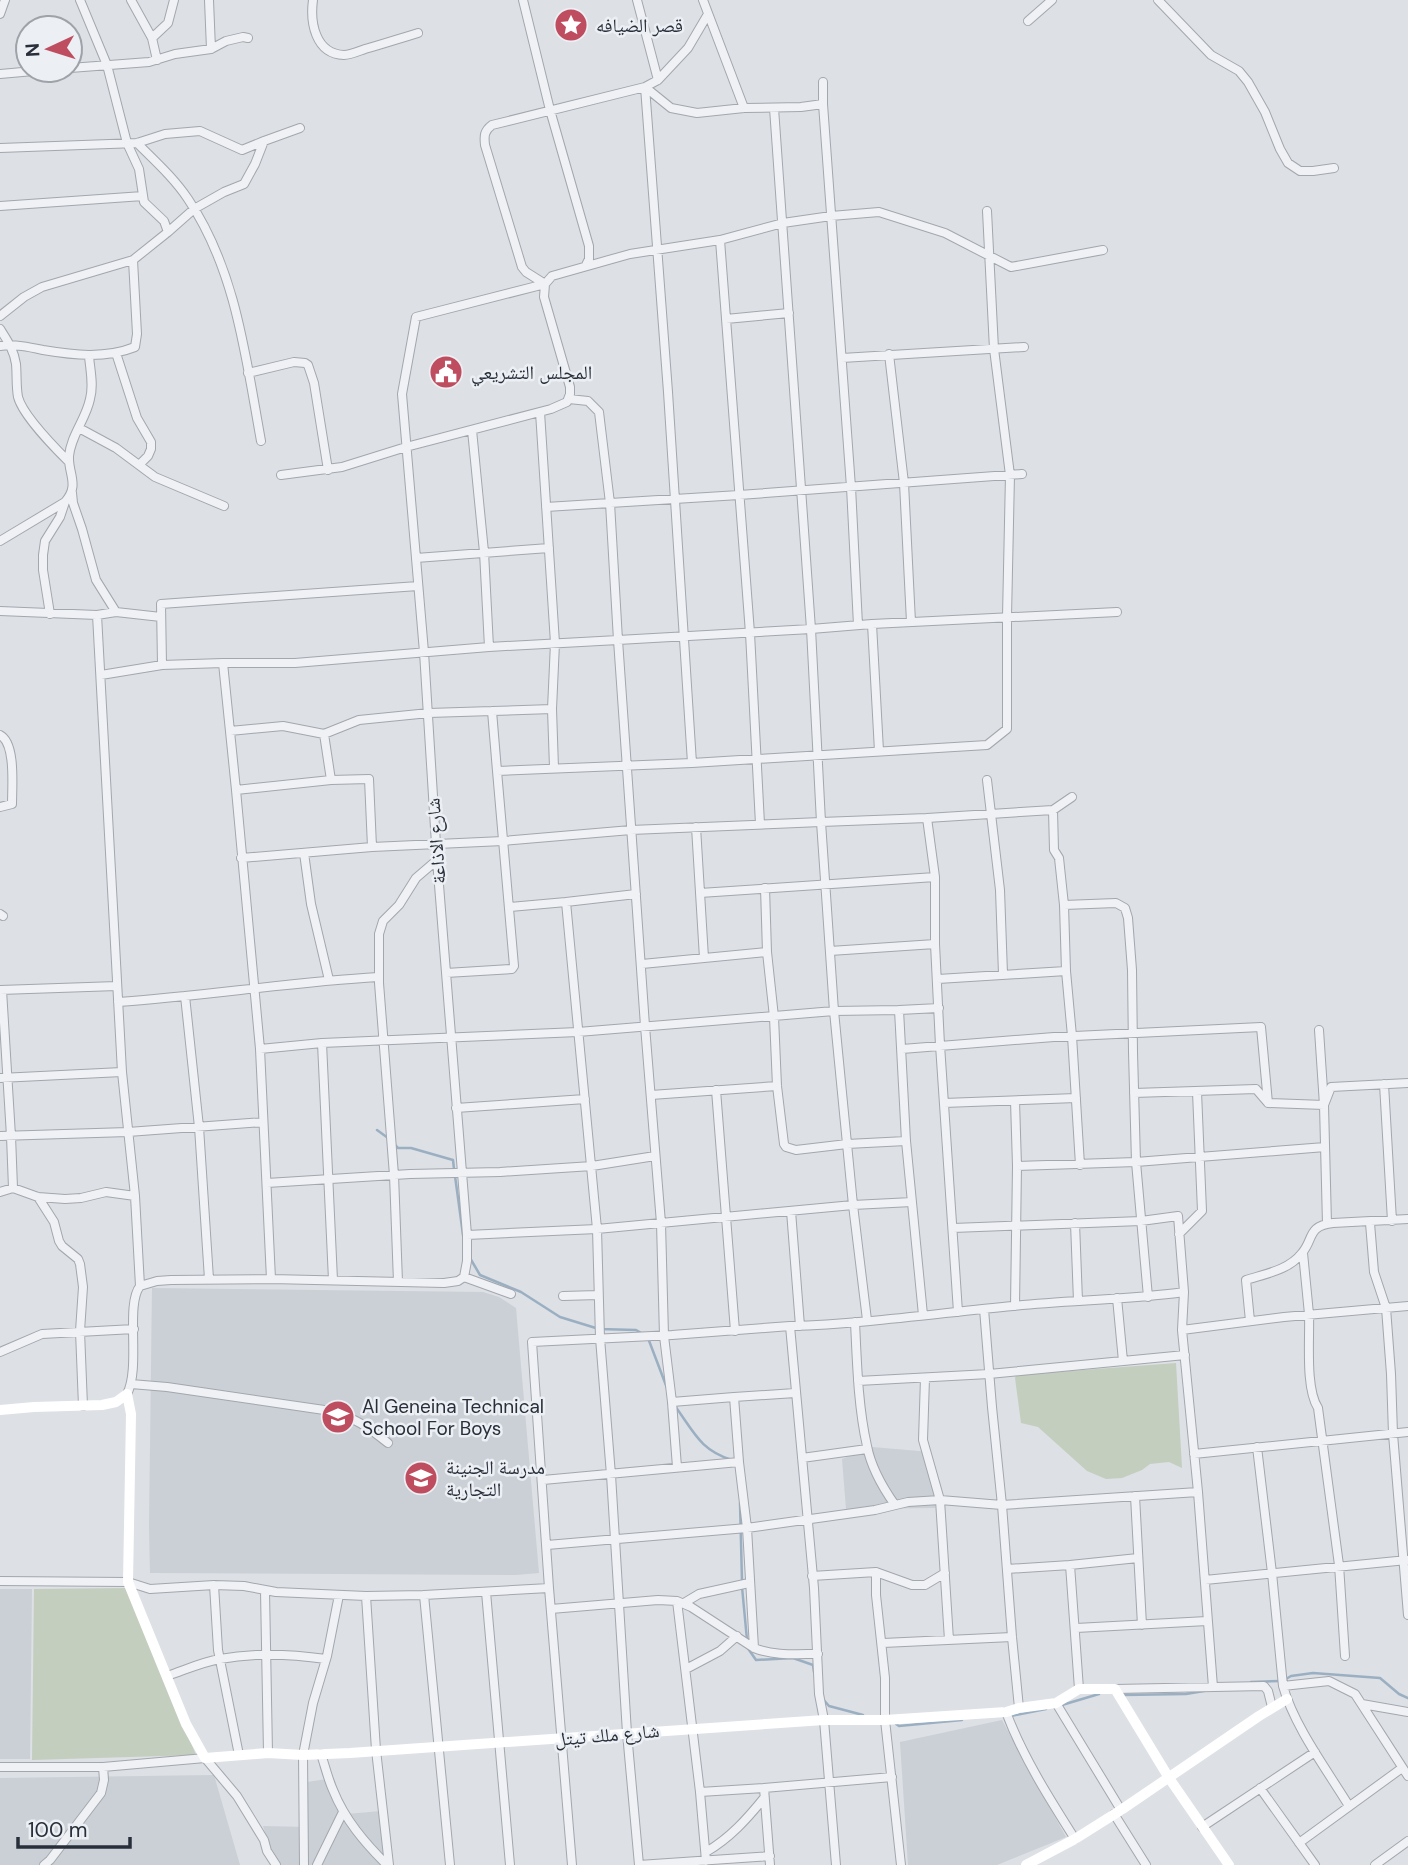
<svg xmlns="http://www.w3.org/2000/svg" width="1408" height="1865" font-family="'DM Sans','Noto Naskh Arabic',sans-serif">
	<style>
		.built { fill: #cbd0d6 }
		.green { fill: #c3cebf }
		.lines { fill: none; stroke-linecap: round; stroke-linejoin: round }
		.stream { stroke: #9bafc2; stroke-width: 2.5 }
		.street-casing { stroke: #a3a7ae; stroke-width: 10 }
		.street { stroke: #eff1f4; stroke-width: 8 }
		.secondary { stroke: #fff; stroke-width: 10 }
		.labels { text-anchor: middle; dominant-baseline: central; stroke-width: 5; stroke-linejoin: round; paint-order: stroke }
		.poi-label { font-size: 19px; fill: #282f3a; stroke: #eceff3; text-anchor: start }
		.street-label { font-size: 19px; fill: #282f3a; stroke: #eceff3 }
	</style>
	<rect width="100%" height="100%" fill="#dde0e5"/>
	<!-- built -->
	<path class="built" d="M152,1288L483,1292L499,1297L516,1308L539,1573L516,1575L150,1573L149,1526Z
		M872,1447L931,1452L935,1508L846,1509L842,1459Z
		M0,1589H32L30,1759H0Z
		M1002,1720L1066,1837L997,1865H908L900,1742Z
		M214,1775L240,1865H0V1778Z
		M334,1778L347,1814L381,1811L388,1865H272L271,1851L263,1826L307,1827V1782Z"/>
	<!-- green -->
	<path class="green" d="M1176,1363L1182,1468L1169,1462L1150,1464L1142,1470L1122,1478L1106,1479L1087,1471L1038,1427L1021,1423L1015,1378L1016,1375Z
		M127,1588L196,1755L32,1760L34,1589Z"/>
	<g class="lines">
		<!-- stream -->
		<path class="stream" d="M377,1130L388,1138
			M395,1145L398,1148H411L453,1160L454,1169
			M455,1176L464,1242
			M470,1258L480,1275L521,1292L560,1317L599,1329L636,1330L643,1334
			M648,1338L667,1388
			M675,1406C694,1432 700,1450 732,1460
			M740,1503L742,1581
			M742,1587L747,1640
			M747,1647L756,1660L793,1658L813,1665L814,1672
			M1286,1679L1291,1676L1313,1673L1380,1678L1399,1694L1408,1698
			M1251,1682L1280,1681
			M1123,1695L1186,1694L1204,1691
			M822,1698L829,1706L863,1715
			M1062,1705L1099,1694
			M1011,1716L1046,1709
			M896,1724L899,1726L962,1720"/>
		<defs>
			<path id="street" d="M131,0L152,38L157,60
				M209,0L211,49
				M313,0C310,22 315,54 344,55C350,55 359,51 365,49C383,44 401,38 418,33
				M523,0L550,110L589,246V259L586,265
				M637,0L658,80L645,87L668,392L692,763
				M703,0L744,108
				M1158,0L1211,55L1239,71L1248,82L1265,112L1280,149L1288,163L1300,171H1313L1334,168
				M0,14L5,0
				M1028,21L1052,0
				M152,38L168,23L174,0
				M70,68L149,62L175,54L211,49L226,41L243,37L248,38
				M0,74L45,70
				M658,80L688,48L708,14
				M823,104L851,487L858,625
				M774,108L811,629L872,624L1117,612
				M137,143C155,161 174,178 188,199C236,270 246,359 261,441
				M0,148L137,143L165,134L200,131L242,150L264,141
				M0,206L143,196
				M168,232L194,209L224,192L244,184L255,164L264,141L300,128
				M720,240L750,633L760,824
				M545,284L526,272L522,267L485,145C484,136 484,131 492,125L645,87L671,108L697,113L744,108L801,107L823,104V82
				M0,316L24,297L42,287L133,260
				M726,319L789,313
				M0,329C7,340 14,350 16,364C17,375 16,386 18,397C23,416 55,448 69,462
				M0,346C15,344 29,347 43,350C73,355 105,359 135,347L137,334L133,260L168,232L164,221L144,202L139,169L127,143L107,65L80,0
				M116,353L137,418L151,442V449L148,456L139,465
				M889,354L904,483L911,622
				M842,358L1024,347
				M248,373L294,362L305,363L308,365L314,383L328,470
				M569,399L588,401L599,412L610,503L618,640L811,629L821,822L927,818L935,877V944L940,1045L958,1312
				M540,412L555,643L552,709L554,768
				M79,428L116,448L155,477L224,506
				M472,430L484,552L489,647
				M281,475L342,467L406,447L551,409L567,402L570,394V387L544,297L545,284
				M72,493L73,503L82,529L96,580L116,612
				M546,507L739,495L1022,474
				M0,541L65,502C80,485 68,474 69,456C71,435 86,419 90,399C94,385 90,369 89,356
				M416,558L549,548
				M0,611L97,615
				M50,614L43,570V555L45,541L60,517L65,502
				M872,624L879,751
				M223,663H295L489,647L618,640L645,1026L661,1223L664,1336L672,1402L677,1467
				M162,665L161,604L418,586
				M101,675L162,665L223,663L236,790L260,1049L271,1279
				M492,711L552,709
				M230,731L283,726L324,734L359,720L429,713L492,711L497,771
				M324,734L331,780L369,779L372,847
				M0,735C16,743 12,787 12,804L0,807
				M987,780L1000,890L1003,974
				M236,790L331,780
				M1072,797L1053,810L1054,850L1059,858L1064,905L1066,971L1072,1036L1080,1165
				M927,818L1053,810
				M696,827L704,958
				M304,853L311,904L329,980
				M241,858L372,847L503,841L631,830L821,822L834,1011L853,1205L867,1320
				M765,888L767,952
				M700,893L935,877
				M636,894L566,902L597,1229L600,1338L611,1475L627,1733L639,1865
				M1064,905L1116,903L1125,908L1128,918L1132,970L1133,1052L1136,1162L1148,1297
				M510,907L566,902
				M0,914L3,916
				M830,951L935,944
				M642,964L767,952L774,1017L777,1086L784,1144L786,1147L796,1150L847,1144L906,1141
				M446,973L512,969L514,966L497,771L692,763L987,745L1007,729V617L1010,475L994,349L987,211
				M938,979L1066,971
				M0,990L117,986
				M2,990L11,1136L13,1188
				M185,996L199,1127L209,1279
				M118,1002C205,996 291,982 378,977
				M899,1010L939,1008
				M1319,1030L1324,1105L1327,1224
				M322,1043L333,1280
				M260,1049L322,1043L578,1032L834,1011L899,1010L906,1141L923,1315
				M902,1049L1054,1037L1261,1027L1268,1103
				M0,1078L122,1072
				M1384,1084L1392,1221
				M716,1090L735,1331
				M1134,1093L1256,1089L1268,1103L1324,1105L1331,1087L1408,1083
				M651,1095L777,1086
				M1015,1101L1017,1166L1015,1306
				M944,1103L1076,1098
				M456,1108L585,1099
				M0,1136L128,1132L263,1122
				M1017,1166L1136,1162L1325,1147
				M267,1183L410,1174L500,1172L592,1166L655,1156
				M0,1192L13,1188L38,1197L65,1199L81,1198L106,1192L135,1196
				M38,1197L54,1222L59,1241L62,1246L78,1259L80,1264L83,1287L80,1331L83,1406
				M791,1211L800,1326
				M1075,1223L1078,1301
				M1370,1223L1374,1272L1386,1308L1391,1374L1393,1434L1408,1615
				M953,1228L1141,1221L1178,1216L1184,1292L1182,1330L1198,1492
				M1179,1234L1202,1211L1197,1092
				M467,1235L597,1229L853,1205L912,1202
				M1303,1253C1305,1273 1307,1294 1309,1314C1310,1339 1305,1388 1318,1408L1339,1565L1345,1656
				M464,1277L511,1294
				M398,1282L394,1175L379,983V934L383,921L399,905L416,878L437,860
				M140,1286L157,1281L171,1280L271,1279L444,1283L458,1281L464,1277L467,1261V1235L437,860L424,652L402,394L416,317L545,284L552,276L630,254L720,240L783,223L831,216L879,212L945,233L1011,267L1103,250
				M563,1296L598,1295
				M1117,1298L1123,1361
				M984,1309L992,1407L1002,1505L1198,1492L1213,1687
				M1250,1321L1246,1280C1265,1274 1289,1270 1302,1253C1314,1239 1307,1226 1333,1223L1408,1219
				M855,1322C857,1363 858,1406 867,1446C871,1467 883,1488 895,1505
				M790,1326C864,1324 939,1313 1013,1306C1070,1300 1127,1300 1184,1292
				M1182,1330L1284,1317L1408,1306
				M0,1352L42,1334L134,1329
				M925,1378L923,1440L940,1500L949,1640
				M858,1381L989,1374L1185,1355
				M131,1384L167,1387L331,1411C355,1418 368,1427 388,1443
				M127,1394C141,1367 125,1305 140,1286L135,1196L122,1072L97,615L116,612L161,617
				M672,1402L734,1397
				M1257,1447L1272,1573L1283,1686C1294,1726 1327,1770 1349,1806
				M1194,1454L1408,1432
				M802,1458L867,1449
				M739,1462L747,1528L754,1648
				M543,1480L739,1462L734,1397L795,1393
				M1135,1496L1142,1625
				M547,1545L747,1528L875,1510L908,1502L940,1500L1002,1505L1012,1637L1019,1708
				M1070,1565L1138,1558
				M1007,1569L1070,1565L1079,1689
				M812,1576L876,1572
				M1205,1580L1407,1560
				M0,1581L128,1582L150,1589L214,1585L244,1586L276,1592L366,1596L424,1595L549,1588
				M214,1585L218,1650L239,1755
				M265,1591L268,1753
				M486,1592L510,1865
				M424,1595L450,1865
				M366,1596L376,1750L389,1865
				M677,1601L700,1792L706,1861
				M684,1603L699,1594L749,1583
				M551,1609L658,1600L677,1601L691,1607L754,1648C774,1656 796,1654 818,1654
				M1076,1628L1207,1621
				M883,1643L1012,1637
				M686,1669L720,1651L737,1636
				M167,1676C185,1670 202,1662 220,1659C256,1652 291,1654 326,1659
				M1283,1686L1329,1681L1355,1694L1408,1776
				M1115,1689L1264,1686L1268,1691L1272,1707
				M1056,1703L1121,1810
				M1362,1704L1408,1712
				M1006,1712C1023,1757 1049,1798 1075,1839
				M321,1754C325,1766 328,1779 333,1790C345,1820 365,1843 387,1865
				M0,1767H103L205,1758L237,1796L264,1840L267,1851L276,1865
				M1260,1788L1315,1865
				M700,1792L764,1788
				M1114,1814L1146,1865
				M1202,1827L1315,1752
				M1299,1843L1402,1768
				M706,1852C730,1838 747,1819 764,1798
				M44,1865L50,1860L101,1793L104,1780L103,1767
				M304,1865L303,1755L313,1703L327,1656L339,1595
				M317,1865L343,1812
				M572,1865L549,1588L532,1342L672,1335L790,1326L814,1588L819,1694L824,1720L836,1865
				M639,1865L770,1856
				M770,1865L764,1788L892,1777
				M901,1865L885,1720V1678L876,1595V1572L912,1585H925L945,1573
				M1375,1865L1408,1841"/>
		</defs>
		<!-- street casing -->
		<use href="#street" class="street-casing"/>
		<!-- street -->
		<use href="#street" class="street"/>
		<!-- secondary -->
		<path class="secondary" d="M127,1394L131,1414L128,1582L186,1724L205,1758L268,1753L303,1755L350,1753L824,1720H885L1006,1712L1019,1708L1056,1703L1079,1689H1115L1169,1778L1229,1865
			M0,1410L34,1407L102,1405L116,1402L127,1394
			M1026,1865L1075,1839L1121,1810L1259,1716L1287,1699"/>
	</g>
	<!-- icons -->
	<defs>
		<symbol id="sight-disc" viewBox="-11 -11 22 22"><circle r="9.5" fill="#bf4d60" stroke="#eceff3"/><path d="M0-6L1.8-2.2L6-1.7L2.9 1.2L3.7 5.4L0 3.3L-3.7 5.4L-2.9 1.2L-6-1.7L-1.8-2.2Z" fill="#fff"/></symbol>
		<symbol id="civic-disc" viewBox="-11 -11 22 22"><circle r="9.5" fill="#bf4d60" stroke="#eceff3"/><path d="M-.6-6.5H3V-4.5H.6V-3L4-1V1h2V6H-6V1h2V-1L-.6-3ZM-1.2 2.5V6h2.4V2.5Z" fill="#fff"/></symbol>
		<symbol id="university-disc" viewBox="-11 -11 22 22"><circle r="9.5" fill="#bf4d60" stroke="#eceff3"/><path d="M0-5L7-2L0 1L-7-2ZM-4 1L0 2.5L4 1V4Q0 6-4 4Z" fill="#fff"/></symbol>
	</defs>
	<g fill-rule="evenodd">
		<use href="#sight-disc" x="552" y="6" width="38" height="38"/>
		<use href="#civic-disc" x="427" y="353" width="38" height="38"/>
		<use href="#university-disc" x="319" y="1398" width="38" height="38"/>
		<use href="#university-disc" x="402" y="1459" width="38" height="38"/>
	</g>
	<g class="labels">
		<!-- poi labels -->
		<g class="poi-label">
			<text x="596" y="25">قصر الضيافه</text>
			<text x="471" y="372">المجلس التشريعي</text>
			<text x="362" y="1406">Al Geneina Technical<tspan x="362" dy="22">School For Boys</tspan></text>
			<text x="446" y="1467">مدرسة الجنينة<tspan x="446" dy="22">التجارية</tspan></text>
		</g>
		<!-- street labels -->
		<g class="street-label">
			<text transform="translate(436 841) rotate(-94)">شارع الاذاعة</text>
			<text transform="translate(607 1735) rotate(-5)">شارع ملك تيتل</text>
		</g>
	</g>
	<!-- north arrow -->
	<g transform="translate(49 49) rotate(266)"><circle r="33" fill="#eceff3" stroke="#9ea2a9" stroke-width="2"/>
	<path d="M0-5L12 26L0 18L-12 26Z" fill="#bf4d60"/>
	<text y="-10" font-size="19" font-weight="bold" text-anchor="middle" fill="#282f3a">N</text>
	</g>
	<!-- scale -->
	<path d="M18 1837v10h112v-10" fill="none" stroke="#282f3a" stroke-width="3.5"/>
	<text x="28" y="1837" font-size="21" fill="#282f3a" stroke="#eceff3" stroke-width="5" paint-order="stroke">100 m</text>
</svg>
